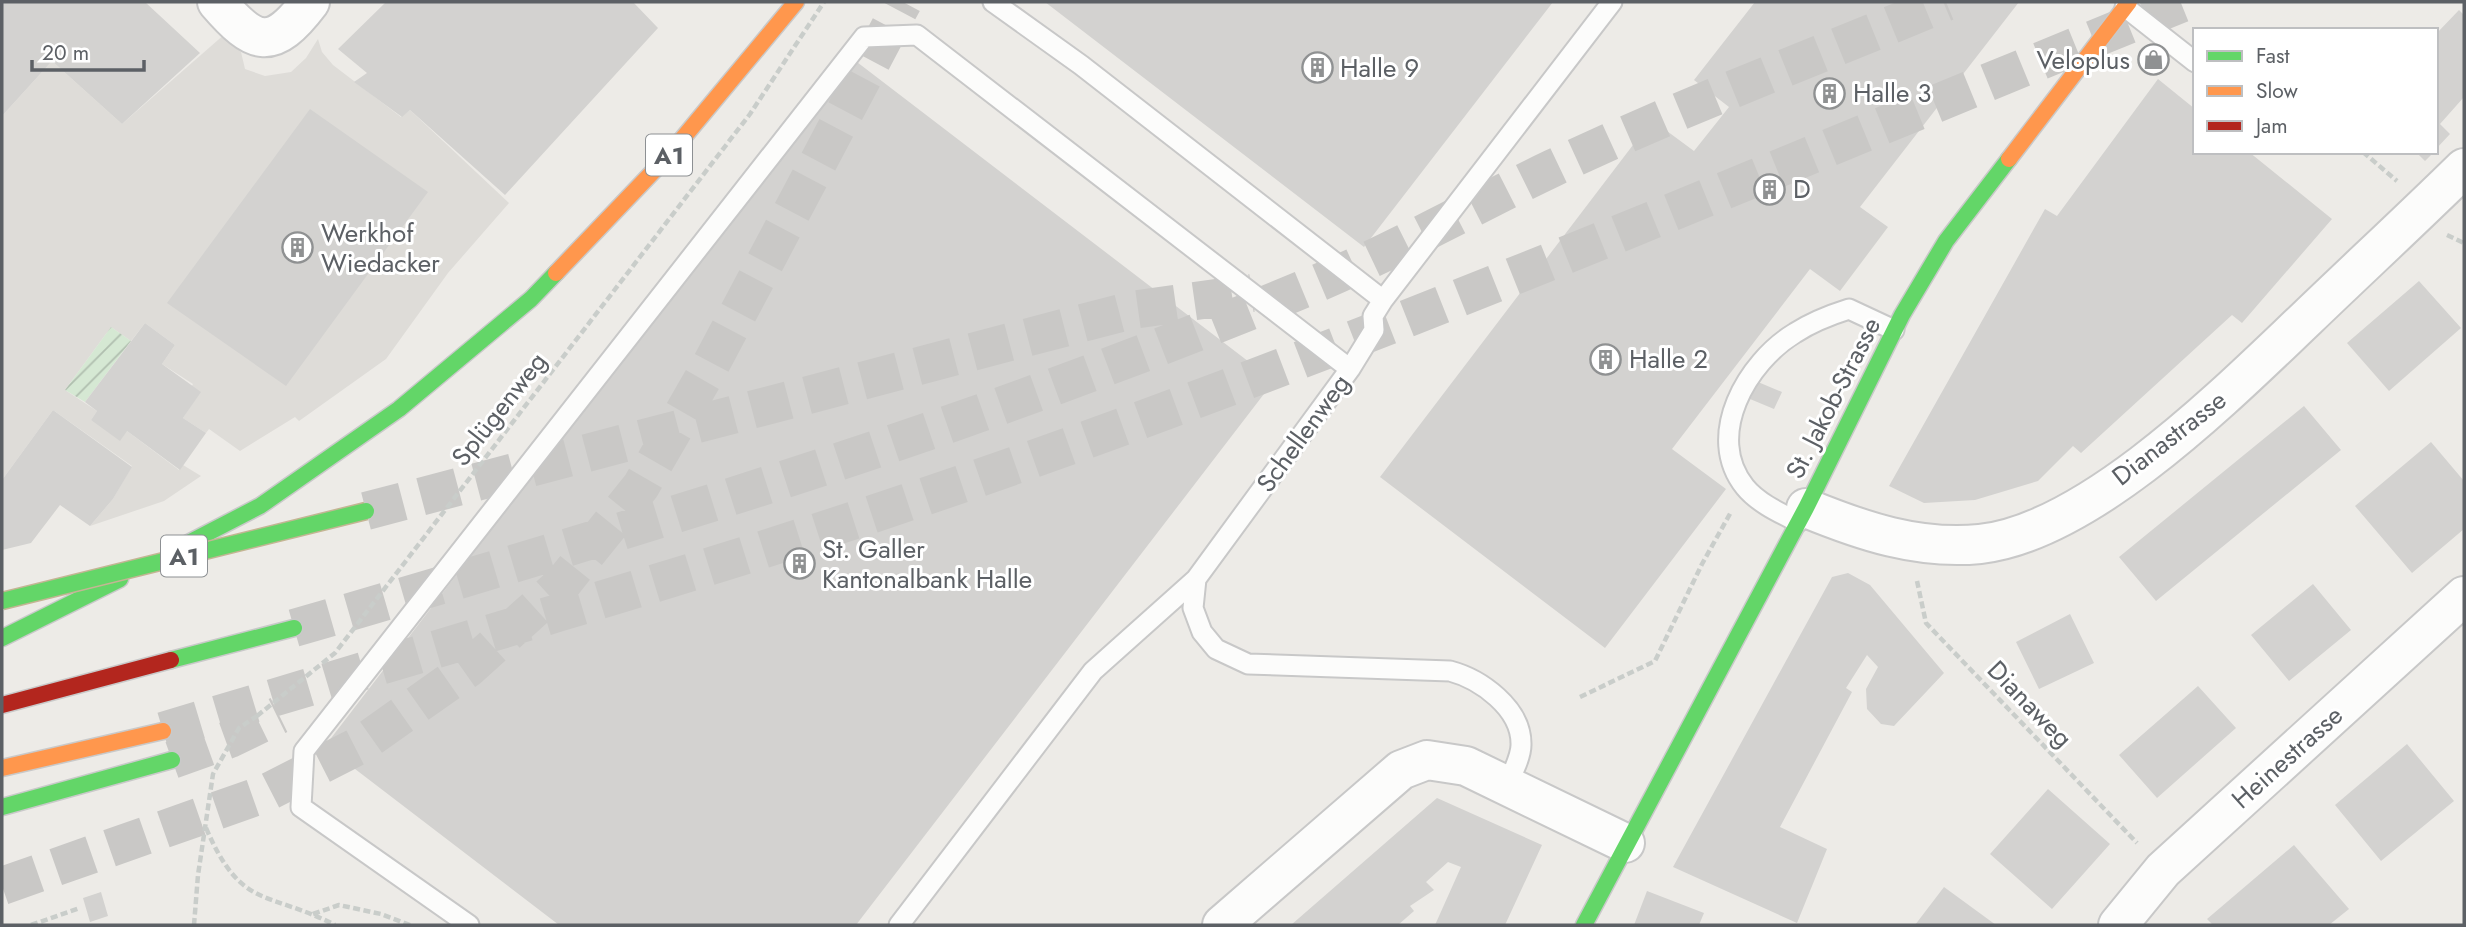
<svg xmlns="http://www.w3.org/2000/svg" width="2466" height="927" font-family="Jost,sans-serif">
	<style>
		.industrial { fill: #dedcd8 }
		.garden { fill: url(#garden-furrows) }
		.building { fill: #d3d2d0 }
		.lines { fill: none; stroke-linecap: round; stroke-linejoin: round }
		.highway-tunnel { stroke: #c9c8c6; stroke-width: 38; stroke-dasharray: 38 19; stroke-linecap: butt }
		.lane-casing { stroke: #c8c8c8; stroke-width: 23 }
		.street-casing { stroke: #c8c8c8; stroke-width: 42 }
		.fast-casing { stroke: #c9c9c9; stroke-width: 19 }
		.slow-casing { stroke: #c9c9c9; stroke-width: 19 }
		.jam-casing { stroke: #c9c9c9; stroke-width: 19 }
		.path { stroke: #c9cdca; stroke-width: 4.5; stroke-dasharray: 7 3.5; stroke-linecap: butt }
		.lane { stroke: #fcfcfb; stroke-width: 19 }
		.street { stroke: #fcfcfb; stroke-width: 38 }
		.fast { stroke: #63d668; stroke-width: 16 }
		.slow { stroke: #ff974d; stroke-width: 16 }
		.jam { stroke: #b3261e; stroke-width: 16 }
		.fast-bridge-casing { stroke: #c4b594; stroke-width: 19; stroke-linecap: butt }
		.path-bridge { stroke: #c9cdca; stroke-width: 4.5; stroke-dasharray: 7 3.5; stroke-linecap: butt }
		.fast-bridge { stroke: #63d668; stroke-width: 16 }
		.labels { text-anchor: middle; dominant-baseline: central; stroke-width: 6; stroke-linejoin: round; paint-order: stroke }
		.shield { fill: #fff; stroke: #8d9093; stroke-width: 2 }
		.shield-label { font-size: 24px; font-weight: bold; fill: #5c6065 }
		.poi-label { font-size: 26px; fill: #5c6065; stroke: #fff; text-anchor: start }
		.street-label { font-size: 26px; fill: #5c6065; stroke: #fff }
	</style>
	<defs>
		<pattern id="garden-furrows" width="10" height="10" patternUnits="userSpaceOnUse" patternTransform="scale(1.75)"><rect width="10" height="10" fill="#d5e8d3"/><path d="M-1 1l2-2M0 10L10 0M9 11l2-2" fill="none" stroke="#b0bfaf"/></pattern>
	</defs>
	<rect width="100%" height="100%" fill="#edebe7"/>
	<!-- industrial -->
	<path class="industrial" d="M226,33L241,52L245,69L265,76L291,72L306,58L318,39L322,52L333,65L401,117L410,110L509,203L448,273L386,359L299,421L295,417L240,451L209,429L206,433L183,418L200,392L192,386L193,384L162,364L175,345L145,323L131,341L111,327L65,390L97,411L91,420L127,431L179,470L183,465L201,476L164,501L90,526L113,499L132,466L53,410L2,480V116L52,61L122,124Z"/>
	<!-- garden -->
	<path class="garden" d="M111,327L131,341L85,402L65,390Z"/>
	<!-- building -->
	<path class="building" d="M2,2H145L200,53L122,124L52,61L2,116Z
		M386,2H633L658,28L505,195L410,110L402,117L354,82L367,73L338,49Z
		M1045,2H1553L1364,247Z
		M1755,2H2019L1860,207L1888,227L1840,291L1810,269L1672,449L1726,489L1605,648L1380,477L1652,120L1694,151L1729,107L1694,80Z
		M2459,10L2464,15V97L2440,124L2450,134L2436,149V34Z
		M853,59L1274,381L856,925H559L325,746Z
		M2158,79L2195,109V152H2249L2332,219L2242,323L2232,315L2081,453L2073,446L2038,481L1975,500L1924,503L1889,486L2045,209L2057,216Z
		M310,109L428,192L286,386L167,303Z
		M2416,152H2434L2425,161Z
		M2419,281L2461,328L2389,391L2347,343Z
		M145,323L175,345L162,364L201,392L183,418L206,433L180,470L127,431L120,441L91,420L97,411L85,402Z
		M1758,382L1782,392L1774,409L1750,399Z
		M2304,406L2341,450L2156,601L2119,557Z
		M53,410L132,467L113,499L90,526L60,505L31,543L2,550V480Z
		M2431,442L2464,481V529L2412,573L2355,506Z
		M1848,573L1870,585L1944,673L1894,726L1881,724L1867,709L1866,689L1878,667L1867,655L1846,688L1852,692L1780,827L1827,849L1797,923L1673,867L1832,577Z
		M2313,584L2351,630L2289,681L2251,635Z
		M2070,614L2094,663L2039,689L2016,642Z
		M2198,686L2236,728L2157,798L2119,755Z
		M2407,744L2454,801L2381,861L2335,805Z
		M2048,789L2110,844L2052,909L1990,854Z
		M1437,798L1542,845L1505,925H1435L1461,867L1448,862L1426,882L1434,890L1410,906L1414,911L1398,925H1291Z
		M2294,845L2349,909L2329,925H2213L2207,919Z
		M1944,887L1996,925H1915Z
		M1647,891L1704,913L1699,925H1634Z
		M101,892L108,916L90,922L83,898Z"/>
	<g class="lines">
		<!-- highway-tunnel -->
		<path class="highway-tunnel" d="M366,511L1132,310L1252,293
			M294,628C638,529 983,424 1313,285C1395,251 1473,206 1553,168C1681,107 1816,57 1946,2
			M163,731C453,643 744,562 1030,460C1420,322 1801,157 2185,2
			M172,760L230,739L279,715
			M2,886L264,794L360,745L469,668L563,583L641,486L709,368L903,2"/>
		<defs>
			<path id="lane" d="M993,2L1081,65L1383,300
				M2125,7L2195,62
				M1798,522C1780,513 1758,503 1745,487C1704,436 1747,362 1795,333C1812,322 1830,315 1849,309L1894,330
				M1507,786C1512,774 1521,757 1521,745C1522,708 1480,679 1450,671L1248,664L1216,649L1202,632L1193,608L1196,579L1350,369L1374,330L1373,316L1383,300L1612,2
				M469,925L301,807L304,751L864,37L917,35L1350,369
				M899,925L1093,671L1196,579"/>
			<path id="street" d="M217,2C255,46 272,52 310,2
				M1806,508C1862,531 1918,550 1980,544C2090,532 2228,393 2307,318C2359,268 2412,219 2464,168
				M1222,925L1401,770L1427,760L1466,766L1625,843
				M2118,925L2163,870L2464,596"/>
			<path id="fast" d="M173,551L260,506L399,409L531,299L556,273
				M2,638L120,579
				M171,660L294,628
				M2,807L172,760
				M1584,925L1806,508L1902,315L1946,241L2009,159"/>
			<path id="slow" d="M2009,159L2129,2
				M556,273L668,156L796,2
				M2,768L163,731"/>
			<path id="jam" d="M2,705L171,660"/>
		</defs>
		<!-- lane casing -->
		<use href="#lane" class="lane-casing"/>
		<!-- street casing -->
		<use href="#street" class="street-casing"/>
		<!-- fast casing -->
		<use href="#fast" class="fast-casing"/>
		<!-- slow casing -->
		<use href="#slow" class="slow-casing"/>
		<!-- jam casing -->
		<use href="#jam" class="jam-casing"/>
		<!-- path -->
		<path class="path" d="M2363,152L2397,181
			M2447,235L2464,243
			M1917,581L1926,623L2137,843
			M1580,697L1655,661L1702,564L1731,512
			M206,828C242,911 267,890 335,925
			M313,914L339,905L381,914L410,925
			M31,925L80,908
			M194,925L198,875L213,774L239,728L257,716"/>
		<!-- lane -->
		<use href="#lane" class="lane"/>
		<!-- street -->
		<use href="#street" class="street"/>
		<!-- fast -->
		<use href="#fast" class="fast"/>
		<!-- slow -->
		<use href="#slow" class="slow"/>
		<!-- jam -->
		<use href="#jam" class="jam"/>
		<defs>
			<path id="fast-bridge" d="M2,601L366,511"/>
		</defs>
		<!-- fast-bridge casing -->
		<use href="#fast-bridge" class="fast-bridge-casing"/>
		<!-- path-bridge -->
		<path class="path-bridge" d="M257,716L335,653L750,114L824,2"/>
		<!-- fast-bridge -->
		<use href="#fast-bridge" class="fast-bridge"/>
	</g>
	<!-- icons -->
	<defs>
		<symbol id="shop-ring" viewBox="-11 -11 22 22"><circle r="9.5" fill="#fff" stroke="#8f9192" stroke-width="1.5"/><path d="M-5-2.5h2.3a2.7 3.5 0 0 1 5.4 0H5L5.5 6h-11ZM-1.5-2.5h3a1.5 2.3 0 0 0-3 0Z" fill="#8f9192"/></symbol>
		<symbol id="building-ring" viewBox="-11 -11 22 22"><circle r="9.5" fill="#fff" stroke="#8f9192" stroke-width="1.5"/><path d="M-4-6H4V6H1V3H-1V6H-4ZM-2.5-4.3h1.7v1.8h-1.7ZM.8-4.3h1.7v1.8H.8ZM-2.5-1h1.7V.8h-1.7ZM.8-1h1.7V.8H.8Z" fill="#8f9192"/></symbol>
	</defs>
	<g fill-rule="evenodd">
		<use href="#shop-ring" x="2136" y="42" width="35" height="35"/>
		<use href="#building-ring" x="1300" y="50" width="35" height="35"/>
		<use href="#building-ring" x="1812" y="76" width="35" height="35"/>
		<use href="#building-ring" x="1752" y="172" width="35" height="35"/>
		<use href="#building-ring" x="280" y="230" width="35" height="35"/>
		<use href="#building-ring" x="1588" y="342" width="35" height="35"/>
		<use href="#building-ring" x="782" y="546" width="35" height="35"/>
	</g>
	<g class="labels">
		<!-- shield labels -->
		<g class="shield">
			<rect x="646" y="134.5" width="46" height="41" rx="5"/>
			<rect x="161" y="535.5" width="46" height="41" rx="5"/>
		</g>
		<g class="shield-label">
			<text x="669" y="155">A1</text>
			<text x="184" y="556">A1</text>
		</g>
		<!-- poi labels -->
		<g class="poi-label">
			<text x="2130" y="60" text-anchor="end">Veloplus</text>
			<text x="1340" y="68">Halle 9</text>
			<text x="1853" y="93">Halle 3</text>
			<text x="1793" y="189">D</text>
			<text x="321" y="233">Werkhof<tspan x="321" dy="30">Wiedacker</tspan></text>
			<text x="1629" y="359">Halle 2</text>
			<text x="822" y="549">St. Galler<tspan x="822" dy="30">Kantonalbank Halle</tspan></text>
		</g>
		<!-- street labels -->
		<g class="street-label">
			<text transform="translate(1833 398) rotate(-63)">St. Jakob-Strasse</text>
			<text transform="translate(499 409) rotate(-52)">Splügenweg</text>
			<text transform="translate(1303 433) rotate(-54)">Schellenweg</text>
			<text transform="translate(2169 438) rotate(-38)">Dianastrasse</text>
			<text transform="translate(2030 704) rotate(46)">Dianaweg</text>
			<text transform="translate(2287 757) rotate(-42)">Heinestrasse</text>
		</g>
	</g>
	<!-- border -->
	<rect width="2466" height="927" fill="none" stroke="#5c6065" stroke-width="7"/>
	<!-- legend -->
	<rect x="2193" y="28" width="245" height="126" fill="#ffffff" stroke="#bebfc1" stroke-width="2"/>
	<rect x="2207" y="51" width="35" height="10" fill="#63d668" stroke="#bebfc1" stroke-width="2"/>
	<text x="2256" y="63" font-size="21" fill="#5c6065">Fast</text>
	<rect x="2207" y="86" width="35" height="10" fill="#ff974d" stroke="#bebfc1" stroke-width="2"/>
	<text x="2256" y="98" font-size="21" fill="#5c6065">Slow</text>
	<rect x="2207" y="121" width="35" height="10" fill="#b3261e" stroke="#bebfc1" stroke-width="2"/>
	<text x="2256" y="133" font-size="21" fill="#5c6065">Jam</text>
	<!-- scale -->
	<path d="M32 60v10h112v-10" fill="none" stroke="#5c6065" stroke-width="3.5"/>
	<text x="42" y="60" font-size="21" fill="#5c6065" stroke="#ffffff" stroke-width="5" paint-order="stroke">20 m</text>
</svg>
